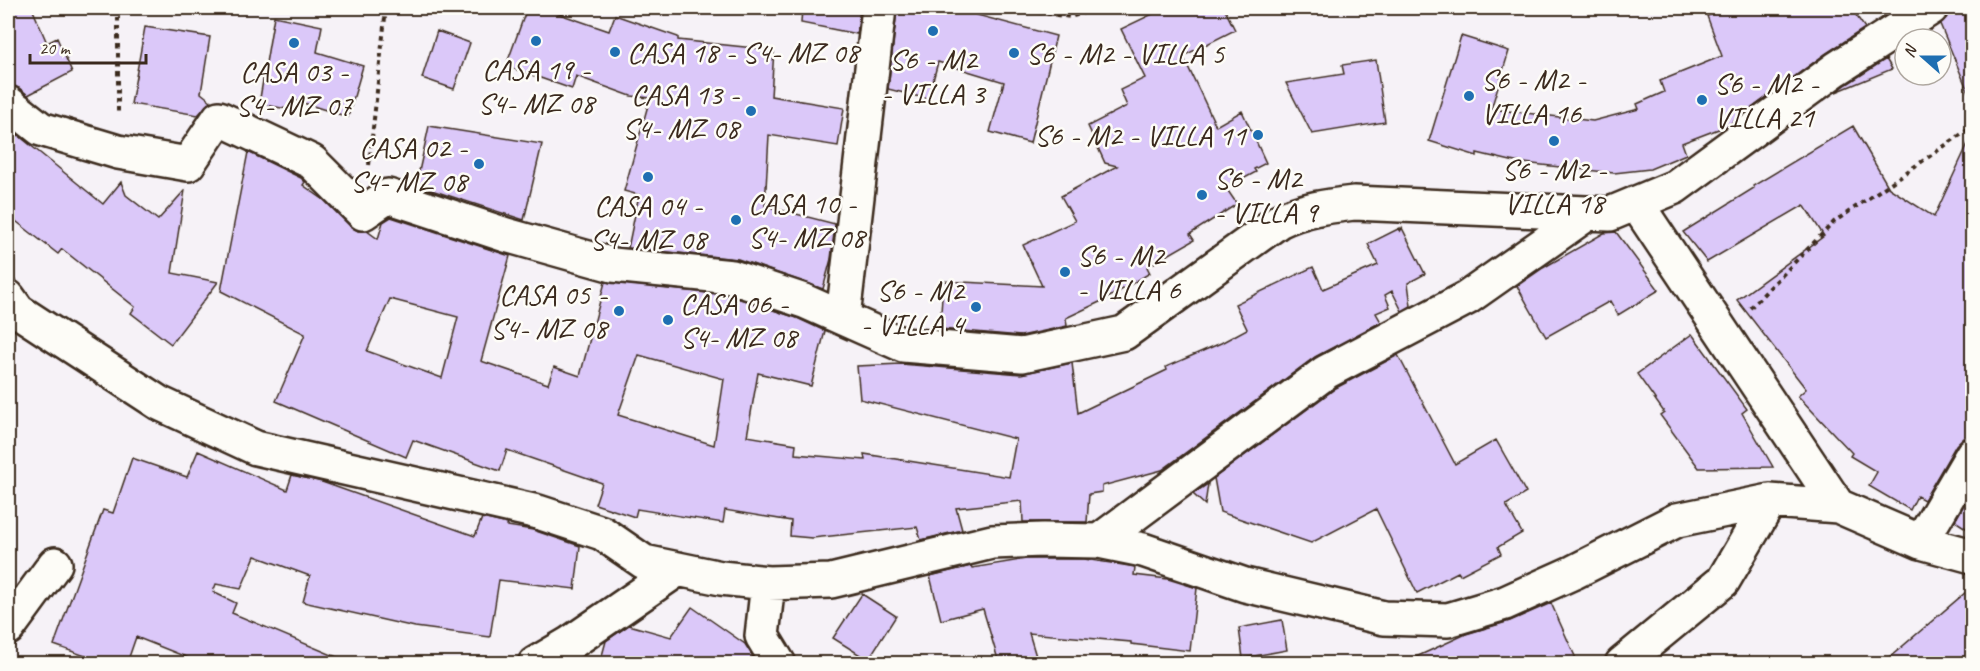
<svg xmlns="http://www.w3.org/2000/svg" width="1980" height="671" font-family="Caveat,sans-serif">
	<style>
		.building { fill: #dbc8f9; stroke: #3b2a1e; stroke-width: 1.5; fill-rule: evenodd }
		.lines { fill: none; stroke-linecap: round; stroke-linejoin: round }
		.minor-casing { stroke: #3b2a1e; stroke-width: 38 }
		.path { stroke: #3b2a1e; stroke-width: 4; stroke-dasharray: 4.5 4.5; stroke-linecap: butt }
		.minor { stroke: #fdfcf7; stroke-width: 33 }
		.poi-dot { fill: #1f6fb2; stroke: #fdfcf7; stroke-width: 2 }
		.labels { text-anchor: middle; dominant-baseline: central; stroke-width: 5; stroke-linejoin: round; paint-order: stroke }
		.poi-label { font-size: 30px; fill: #3b2a1e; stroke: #fdfcf7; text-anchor: start }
	</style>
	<rect width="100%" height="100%" fill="#f6f2f7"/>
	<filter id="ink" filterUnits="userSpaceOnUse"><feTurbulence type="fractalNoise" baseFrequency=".0167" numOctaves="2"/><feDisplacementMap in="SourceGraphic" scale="12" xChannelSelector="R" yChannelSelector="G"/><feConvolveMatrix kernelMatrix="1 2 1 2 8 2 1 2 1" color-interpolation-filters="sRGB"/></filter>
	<g filter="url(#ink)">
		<!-- building -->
		<path class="building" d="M8,8H32L47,43L57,38L72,72L28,95L19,88L8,85Z
			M527,8H542L609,31L615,15L678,37V40L774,50L771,96L844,108L838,146L769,135L765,206L835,224L831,259L823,289L738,259L628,248L639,195L624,191L650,98L631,96L576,76L572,89L506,66Z
			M802,8H860L857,34L801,23Z
			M897,8H951L1056,36L1030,143L990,132L1004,82L938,62L928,99L888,89Z
			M1165,8H1224L1235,30L1183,56L1216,126L1242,111L1266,163L1254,169L1256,172L1226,188L1237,204L1190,234L1194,240L1147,267L1150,273L1106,299L1066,318L1067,326L1021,336L940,329L943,281L1042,286L1023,245L1075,221L1061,196L1117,166L1105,163L1088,126L1127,106L1120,90L1145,78L1121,29Z
			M1730,8H1851L1865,28L1825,54L1729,125L1682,143L1686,154L1650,169L1614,173L1515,162L1477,153V156L1429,141L1461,36L1509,51L1491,109L1593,121L1639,109L1637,104L1664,92L1660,81L1722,56L1707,16Z
			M1950,8H1972V101L1940,24L1947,17Z
			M274,16L322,26L317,52L363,66L348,117L294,100L293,110L259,104Z
			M145,27L210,37L201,93L211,101L198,115L131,104Z
			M437,31L470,43L454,89L422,78Z
			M1886,59L1892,69L1836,92L1847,84Z
			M1376,60L1385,122L1312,134L1286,83L1344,74L1342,65Z
			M429,126L542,144L524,220L416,185Z
			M1853,126L1889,188L1934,217L1972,135V436L1963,438L1956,445L1924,500L1917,496L1910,510L1869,486L1877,472L1850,456L1852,453L1798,396L1806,389L1737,300L1824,236L1804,205L1707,262L1683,232L1754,188L1753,186Z
			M8,127L103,204L121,182L126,195L158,220L185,190L172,273L218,282L171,344L131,313L135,307L62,249L58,254L8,215Z
			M248,152L301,178L305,182L303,185L324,200L350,226L358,231H367L378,239L383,222L391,217L510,256L481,361L548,384L554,367L580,376L605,282L728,295L797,318L825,331L811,386L758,373L747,436L796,444L795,454L865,460L864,454L1009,477L1016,439L860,399L857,366L901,364L1021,374L1072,363L1078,413L1167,370L1166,367L1221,343L1247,329L1235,304L1313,267L1323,289L1378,265L1368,244L1400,228V232L1402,228L1425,274L1408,283L1411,306L1402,311L1392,291L1385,295L1390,307L1376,313L1381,322L1315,357L1162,470L1102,486V492L1089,494L1087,522H1023L1022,501L956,508L962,530L921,540L917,527L812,538L790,536L791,521L725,510L723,523L637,509L635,517L595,504L602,483L507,450L500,471L413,440L406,457L276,401L305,334L221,291ZM390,299L458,317L442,378L367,351ZM639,355L724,379L714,445L618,415Z
			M1616,232L1659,290L1618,315L1610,301L1546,337L1517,286L1543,268L1604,233Z
			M1692,334L1747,409L1742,413L1773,467L1699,468L1660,415L1664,412L1637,374Z
			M1398,355L1455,464L1496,440L1526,493L1506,505L1522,533L1498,547L1501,554L1460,575L1458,572L1417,593L1376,509L1311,543L1220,512L1214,478L1336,388Z
			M198,451L287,490L292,475L322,482L475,536L482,518L508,524L507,526L533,530L580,546L575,589L499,580L490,637L415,627L303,602L310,576L255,556L241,589L216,584L213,592L236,603L232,613L351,663H201L136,637L127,663H105L54,645L103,510L113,513L132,458L187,477Z
			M1208,484L1205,505L1193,494Z
			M1972,491V532L1955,521Z
			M1026,559H1084L1111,563L1135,567L1134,575L1168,579L1197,588L1190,651L1131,644V642L1029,633L1038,663H999L983,609L941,620L930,576L971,566L972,568Z
			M1972,587V663H1883Z
			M862,594L896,616L868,660L833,638Z
			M1551,603L1578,663H1403L1466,634L1510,621Z
			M692,607L745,644L757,663H600L606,641L629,625L671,637Z
			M1282,620L1287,650L1243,658L1239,628Z"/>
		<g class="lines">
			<defs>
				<path id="minor" d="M8,103L41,129L118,152L188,164L219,118L312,162L363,213L388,196L506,235L613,265L732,277L804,301L903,345L1022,355L1124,333L1279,221C1303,209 1328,206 1354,203L1610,214L1675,187L1836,69L1931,8
					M1636,203L1838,506
					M8,297L18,311L159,403L256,448L538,512L602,533L644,562L721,578L768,583L831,581L992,542L1043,540L1099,541L1143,550L1245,585L1384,618L1448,620L1505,603L1574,572L1677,520L1770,501L1838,506L1921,542L1972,556
					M843,317L879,8
					M1099,541L1326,372L1467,298L1588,213
					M1921,542L1972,455
					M768,583L762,636L779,664
					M8,628L55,564
					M535,664L569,644L678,569
					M1622,664L1723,581L1770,501"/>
			</defs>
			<!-- minor casing -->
			<use href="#minor" class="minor-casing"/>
			<!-- path -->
			<path class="path" d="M118,8V115
				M1011,8L1070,17L1101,8
				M369,165L386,8
				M1750,308L1834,222L1972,127"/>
			<!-- minor -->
			<use href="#minor" class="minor"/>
		</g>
	</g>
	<!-- markers -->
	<g class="poi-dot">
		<circle cx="933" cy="31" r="6"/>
		<circle cx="536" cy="41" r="6"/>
		<circle cx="294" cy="43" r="6"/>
		<circle cx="615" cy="52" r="6"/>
		<circle cx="1014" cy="53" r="6"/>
		<circle cx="1469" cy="96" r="6"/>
		<circle cx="1702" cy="100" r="6"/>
		<circle cx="751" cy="111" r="6"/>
		<circle cx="1258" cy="135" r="6"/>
		<circle cx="1554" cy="141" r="6"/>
		<circle cx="479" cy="164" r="6"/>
		<circle cx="648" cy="177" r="6"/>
		<circle cx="1202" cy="195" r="6"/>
		<circle cx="736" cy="220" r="6"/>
		<circle cx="1065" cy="272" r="6"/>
		<circle cx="976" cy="307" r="6"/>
		<circle cx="619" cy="311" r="6"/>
		<circle cx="668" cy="320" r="6"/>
	</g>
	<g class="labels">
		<!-- poi labels -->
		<g class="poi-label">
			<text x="627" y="52">CASA 18 - S4- MZ 08</text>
			<text x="1026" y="53">S6 - M2 - VILLA 5</text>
			<text x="933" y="59" text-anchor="middle">S6 - M2<tspan x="933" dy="34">- VILLA 3</tspan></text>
			<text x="536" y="69" text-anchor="middle">CASA 19 -<tspan x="536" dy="34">S4- MZ 08</tspan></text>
			<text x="294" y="71" text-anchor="middle">CASA 03 -<tspan x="294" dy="34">S4- MZ 07</tspan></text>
			<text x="1481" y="79">S6 - M2 -<tspan x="1481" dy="34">VILLA 16</tspan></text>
			<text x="1714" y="83">S6 - M2 -<tspan x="1714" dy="34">VILLA 21</tspan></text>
			<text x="739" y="94" text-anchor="end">CASA 13 -<tspan x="739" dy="34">S4- MZ 08</tspan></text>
			<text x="1246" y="135" text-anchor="end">S6 - M2 - VILLA 11</text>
			<text x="467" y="147" text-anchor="end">CASA 02 -<tspan x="467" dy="34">S4- MZ 08</tspan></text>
			<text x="1554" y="169" text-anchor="middle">S6 - M2 -<tspan x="1554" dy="34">VILLA 18</tspan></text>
			<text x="1214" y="178">S6 - M2<tspan x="1214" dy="34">- VILLA 9</tspan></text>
			<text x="748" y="203">CASA 10 -<tspan x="748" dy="34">S4- MZ 08</tspan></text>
			<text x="648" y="205" text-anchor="middle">CASA 04 -<tspan x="648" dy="34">S4- MZ 08</tspan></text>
			<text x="1077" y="255">S6 - M2<tspan x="1077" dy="34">- VILLA 6</tspan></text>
			<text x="964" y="290" text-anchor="end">S6 - M2<tspan x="964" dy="34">- VILLA 4</tspan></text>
			<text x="607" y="294" text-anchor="end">CASA 05 -<tspan x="607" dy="34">S4- MZ 08</tspan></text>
			<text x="680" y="303">CASA 06 -<tspan x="680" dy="34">S4- MZ 08</tspan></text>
		</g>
	</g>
	<!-- margin -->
	<rect width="1980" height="671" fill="none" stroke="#fdfcf7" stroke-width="30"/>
	<rect x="15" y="15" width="1950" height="641" fill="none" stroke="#3b2a1e" stroke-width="2" filter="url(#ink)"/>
	<!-- north arrow -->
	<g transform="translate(1923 57) rotate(291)"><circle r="28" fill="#fdfcf7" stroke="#afa8a0" stroke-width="1.5"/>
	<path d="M0-4.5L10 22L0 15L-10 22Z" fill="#1f6fb2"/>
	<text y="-9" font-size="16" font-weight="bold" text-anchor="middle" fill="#3b2a1e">N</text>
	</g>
	<!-- scale -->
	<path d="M30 54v9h116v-9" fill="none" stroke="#3b2a1e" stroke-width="3"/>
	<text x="39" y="54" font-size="18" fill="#3b2a1e" stroke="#fdfcf7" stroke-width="4.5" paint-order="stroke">20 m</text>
</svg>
